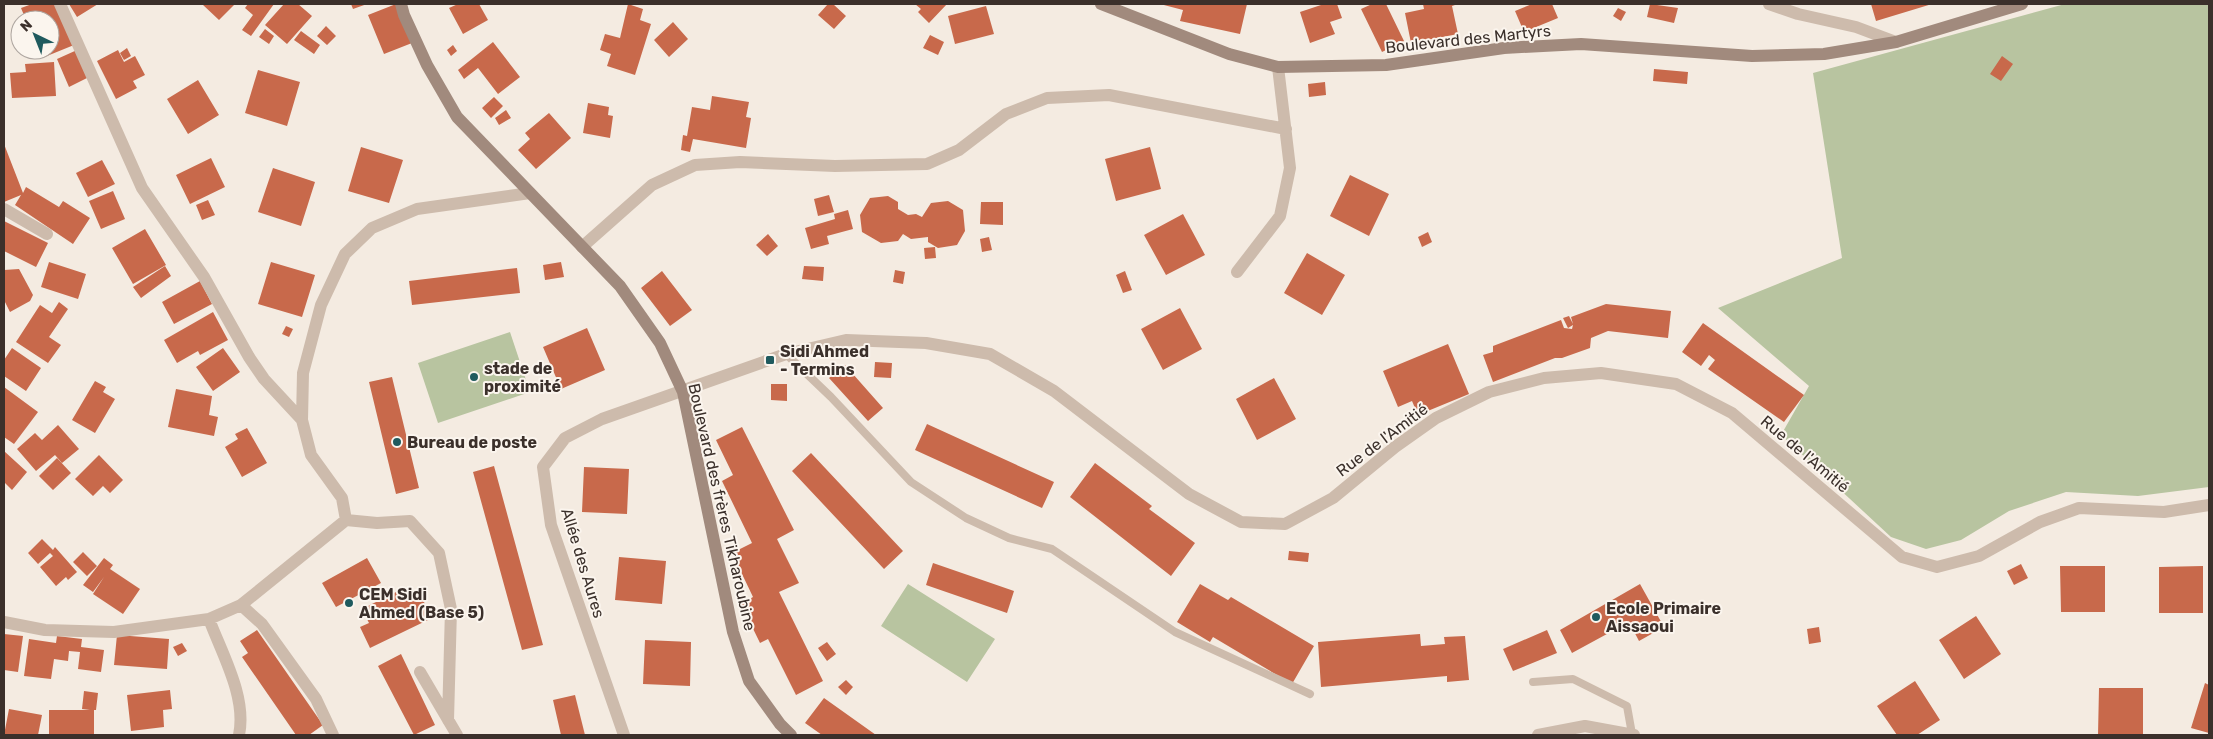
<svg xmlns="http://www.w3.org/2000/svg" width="2213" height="739" font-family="Rubik,sans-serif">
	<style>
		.green { fill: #b8c4a0 }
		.building { fill: #c8694b }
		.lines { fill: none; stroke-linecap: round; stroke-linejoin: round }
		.lane { stroke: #cdbbac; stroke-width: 8 }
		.street { stroke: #cdbbac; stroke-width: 12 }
		.secondary { stroke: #a18a7d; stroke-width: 12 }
		.poi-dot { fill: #1f5a5e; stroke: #fbf5ee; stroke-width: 2 }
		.labels { text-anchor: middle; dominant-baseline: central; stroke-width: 4; stroke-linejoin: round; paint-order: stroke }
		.street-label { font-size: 16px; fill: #3b302b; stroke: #fbf5ee }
		.poi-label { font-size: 16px; font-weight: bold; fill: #3b302b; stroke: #fbf5ee; text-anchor: start }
	</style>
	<rect width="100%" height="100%" fill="#f4ebe1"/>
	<!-- green -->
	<path class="green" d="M2065,4H2209V487L2138,496L2066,492L2009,511L1961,540L1926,549L1891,537L1781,435L1809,386L1718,308L1842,258L1813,73Z
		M510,332L530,392L438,423L418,363Z
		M908,584L995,639L967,682L881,626Z"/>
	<!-- building -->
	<path class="building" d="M32,4H57L74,45L42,58L38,50H50V20H26L21,8Z
		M69,4H98L77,17Z
		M202,4H235L219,20Z
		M248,4H274L251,36L242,30L253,15L245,8Z
		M284,4H298L312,16L287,44L265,25Z
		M351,4H367L353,9Z
		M396,4L412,43L384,54L368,15Z
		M458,4H479L488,20L463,34L449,8Z
		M628,4L643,9L640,20L651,24L635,75L607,66L611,54L600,50L605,34L620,38Z
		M828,4H833L846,16L834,29L818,15Z
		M915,4H947L929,23L918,12L921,9Z
		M1160,4H1247L1240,34L1180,21L1183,10Z
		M1324,4H1337L1342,18L1330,22L1335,34L1310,43L1300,12Z
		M1372,4H1386L1404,41L1382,52L1361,9Z
		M1423,4H1458L1452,6L1458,34L1411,43L1405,13L1424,9Z
		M1532,4H1552L1558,18L1524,32L1515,11Z
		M1650,4L1678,8L1674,23L1647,17Z
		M1871,4H1932L1876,21Z
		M986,6L994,34L955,44L948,16Z
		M1618,8L1626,12L1621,21L1613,16Z
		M673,22L688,39L669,57L654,40Z
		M326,26L336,36L327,45L317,36Z
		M265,29L274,36L269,44L259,37Z
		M301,31L320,45L314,54L294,40Z
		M930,35L944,42L938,55L923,48Z
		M493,42L520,77L498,94L478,68L464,79L458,70Z
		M453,45L457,51L451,56L447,50Z
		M127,48L131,56L124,60L120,53Z
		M77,50L89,77L69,87L57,59Z
		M118,50L124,62L135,56L145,75L133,81L137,88L116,99L97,61Z
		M2002,56L2013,64L2001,81L1990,74Z
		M54,62L56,96L12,98L10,73L26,72L25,64Z
		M1654,69L1688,72L1687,84L1653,81Z
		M258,70L300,82L287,126L245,113Z
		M198,80L219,115L188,134L167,99Z
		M1325,82L1326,95L1309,97L1308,84Z
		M712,96L749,102L746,117L751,118L746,148L693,139L690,152L681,150L683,135L687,136L692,107L710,110Z
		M494,97L503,106L491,118L482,108Z
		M588,103L609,107L608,115L613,116L610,138L583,133Z
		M506,110L511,118L499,125L495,118Z
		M549,113L571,138L536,169L518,150L530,139L525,133Z
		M4,144L23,193L26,187L59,207L63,201L90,218L73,244L15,205L21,195L4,202Z
		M361,147L403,160L389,203L348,191Z
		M1150,147L1161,189L1116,201L1105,159Z
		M211,158L225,187L190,204L176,175Z
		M102,160L115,184L88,197L76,173Z
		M273,168L315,182L301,226L258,212Z
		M1350,175L1389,194L1369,236L1330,216Z
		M113,191L125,219L101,229L89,201Z
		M829,195L834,212L818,216L814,199Z
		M888,196L898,202V209L908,215L916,214L922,217L931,203L948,201L963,210L965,231L957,245L938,248L928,242V237L911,239L903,234L898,241L881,243L862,232L860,215L870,198Z
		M208,200L215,215L202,220L196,205Z
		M981,202H1003V225L980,224Z
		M848,210L853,229L827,236L829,244L811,249L805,228L835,219L834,214Z
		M1183,214L1205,255L1166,275L1144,235Z
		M4,221L48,243L36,267L4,251Z
		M145,229L166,265L133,284L112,248Z
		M1428,232L1432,242L1422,247L1418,237Z
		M768,234L778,246L767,256L756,245Z
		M989,237L992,250L982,252L980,239Z
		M935,247L936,258L925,259L924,248Z
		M1307,253L1345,275L1322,315L1284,293Z
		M49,262L86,274L78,299L41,287Z
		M271,262L315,275L302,317L258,304Z
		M561,262L564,277L545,280L543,265Z
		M165,266L171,276L141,298L133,287Z
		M804,266L824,267L823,281L802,279Z
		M517,268L520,293L412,305L409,281Z
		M19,269L33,295L30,301L10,312L4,300V270Z
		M895,270L905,272L903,284L893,282Z
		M662,271L692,310L670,326L641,288Z
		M1125,271L1132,290L1123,293L1116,275Z
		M200,281L212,304L174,324L162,302Z
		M59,302L68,309L49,337L61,345L48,363L16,342L40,305L52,313Z
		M1606,304L1671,311L1668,338L1608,331L1591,338L1590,348L1562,358H1555L1493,382L1483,355L1493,352V346L1561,320L1564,328L1572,329L1573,325L1568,328L1563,318L1569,316L1573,324L1571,317Z
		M1180,308L1202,349L1163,370L1141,329Z
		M213,312L228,340L200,355L198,351L177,363L164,340Z
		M1703,323L1804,395L1784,422L1708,369L1715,360L1709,355L1701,366L1682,352Z
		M286,326L293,329L289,337L282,334Z
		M587,328L605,370L561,389L543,347Z
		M1448,344L1469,394L1418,415L1412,401L1398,407L1383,371Z
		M12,348L41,368L26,391L4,376V360Z
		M223,348L240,372L213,391L196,367Z
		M875,362L892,363L891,378L874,377Z
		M845,365L883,408L868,421L829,378Z
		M392,377L419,488L396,494L369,382Z
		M1274,378L1296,419L1257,440L1236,399Z
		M95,381L106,387L103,392L115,399L95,433L72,420Z
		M771,384H787V401L771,400Z
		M4,387L38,412L14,444L4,437Z
		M176,389L212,396L209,415L218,417L214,436L168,427Z
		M927,424L1054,482L1042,508L915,450Z
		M58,425L79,449L62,463L55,455L36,471L17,449L35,433L42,440Z
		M742,427L794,530L777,539L799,583L779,592L823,681L796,695L768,639L760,643L741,604L753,597L732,553L752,543L722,481L733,475L716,440Z
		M247,428L267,463L242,477L225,447L238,439L235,434Z
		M4,451L27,472L12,490L4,482Z
		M811,453L903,551L884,569L792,471Z
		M99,455L123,480L110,493L103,486L93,496L75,479Z
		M57,458L71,473L53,490L39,476Z
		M1095,463L1152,506L1149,509L1195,543L1171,576L1070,497Z
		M494,466L543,645L522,650L473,472Z
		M584,467L629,469L627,514L582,512Z
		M42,539L53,550L55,547L77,572L68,580L66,577L56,586L40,567L53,556L50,553L38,564L28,553Z
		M1289,551L1309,553L1308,562L1288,560Z
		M83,552L97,566L87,576L73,562Z
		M619,557L666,561L662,604L615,600Z
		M104,558L113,565L110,569L140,589L123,614L93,594L104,577L93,592L83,585Z
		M367,558L381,583L336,607L322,583Z
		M933,563L1014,591L1007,613L926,585Z
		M2021,564L2028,578L2014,585L2007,571Z
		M2060,566H2105V612H2061Z
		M2203,566V613H2159V567Z
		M1200,584L1228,600L1231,597L1314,646L1292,684L1213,637L1210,642L1177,622Z
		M1640,584L1664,627L1639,641L1629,622L1572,653L1560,630Z
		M404,588L410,601L421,596L432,618L370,648L360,627L369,623L362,609Z
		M1976,616L2001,654L1964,679L1939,640Z
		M1819,627L1821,642L1809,644L1807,629Z
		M257,630L323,725L309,735H296L242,657L248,653L240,641Z
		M1547,630L1557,653L1513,671L1503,649Z
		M4,634L23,636L18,672L4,670Z
		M1420,634L1421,646L1445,644L1444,637L1465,636L1469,680L1447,682V676L1321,687L1318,642Z
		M117,635L169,639L167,669L114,665Z
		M57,636L82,639L81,647L104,650L101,672L78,669L80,652L69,651L68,661L54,659L51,679L24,676L29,639L56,643Z
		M645,640L691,642L690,686L643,684Z
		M827,642L836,654L827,661L818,648Z
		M182,643L187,651L178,656L173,647Z
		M401,654L435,725L414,735L378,666Z
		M846,680L853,687L846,695L838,687Z
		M1915,681L1940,720L1917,735H1897L1877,706Z
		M2205,683L2209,685V733L2191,728Z
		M2099,688H2143V734L2098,735Z
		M170,690L172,709L163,710L164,727L131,731L127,695Z
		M84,691L98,693L96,710H94V735H49V710H90L82,709Z
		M575,695L585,735H561L553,700Z
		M824,698L876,735H822L805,723Z
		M9,709L42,715L38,735H4Z"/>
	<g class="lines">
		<!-- lane -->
		<path class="lane" d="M786,354L831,397L911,482L966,518L1009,538L1052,549L1175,632L1310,694
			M1533,682L1573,679L1627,706L1632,734"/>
		<!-- street -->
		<path class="street" d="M60,4L142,188L204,277L249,357L264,379L302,420
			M1769,4L1798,14L1856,27L1896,42
			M4,209L47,234
			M582,247L652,185L695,165L740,162L835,166L927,164L959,150L1006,114L1047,98L1109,95L1286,129
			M1237,272L1280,216L1290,168L1278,67
			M346,520L342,498L311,455L302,420L303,373L321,305L345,254L372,228L417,209L530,193
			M241,605L262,624L316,699L333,735
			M209,619C222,654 247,697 239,735
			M4,622L45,630L114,632L209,619L241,605L346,520L377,523L410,521L439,553L451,609L448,720
			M420,672L457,735
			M624,735L551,525L543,467L565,438L602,419L786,354L846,340L926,343L990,354L1054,391L1189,494L1241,522L1285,524L1333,498L1395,447L1436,418L1489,392L1544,378L1601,373L1676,384L1732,413L1902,557L1937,567L1979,556L2040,522L2079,508L2164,512L2209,505
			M1538,735L1585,726L1634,735"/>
		<!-- secondary -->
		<path class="secondary" d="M401,4L404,15L427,65L457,117L620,286L660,343L683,392L733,632L749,681L780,724L791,735
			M1101,4L1229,54L1278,67L1386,65L1504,48L1581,44L1752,56L1824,54L1896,42L2022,4"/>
	</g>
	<!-- markers -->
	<g class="poi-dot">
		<rect x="765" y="355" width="10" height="10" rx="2.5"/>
		<circle cx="474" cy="377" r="5"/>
		<circle cx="397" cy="442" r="5"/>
		<circle cx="349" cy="603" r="5"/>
		<circle cx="1596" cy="617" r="5"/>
	</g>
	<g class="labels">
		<!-- street labels -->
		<g class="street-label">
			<text transform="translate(1468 39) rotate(-6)">Boulevard des Martyrs</text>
			<text transform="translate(1382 440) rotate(-37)">Rue de l'Amitié</text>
			<text transform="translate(1805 454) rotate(40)">Rue de l'Amitié</text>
			<text transform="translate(722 507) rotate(77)">Boulevard des frères Tikharoubine</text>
			<text transform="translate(583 563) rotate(73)">Allée des Aures</text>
		</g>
		<!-- poi labels -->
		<g class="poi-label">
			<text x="780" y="351">Sidi Ahmed<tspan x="780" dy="18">- Termins</tspan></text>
			<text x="484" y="368">stade de<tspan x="484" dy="18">proximité</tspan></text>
			<text x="407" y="442">Bureau de poste</text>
			<text x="359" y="594">CEM Sidi<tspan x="359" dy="18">Ahmed (Base 5)</tspan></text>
			<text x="1606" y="608">Ecole Primaire<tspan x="1606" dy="18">Aissaoui</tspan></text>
		</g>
	</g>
	<!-- border -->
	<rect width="2213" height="739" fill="none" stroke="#3b302b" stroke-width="10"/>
	<!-- north arrow -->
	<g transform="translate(35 35) rotate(317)"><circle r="24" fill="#fbf5ee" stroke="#aea6a0"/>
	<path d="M0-4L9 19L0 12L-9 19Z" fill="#1f5a5e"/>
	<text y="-8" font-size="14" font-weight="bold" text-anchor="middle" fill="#3b302b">N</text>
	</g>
</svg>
